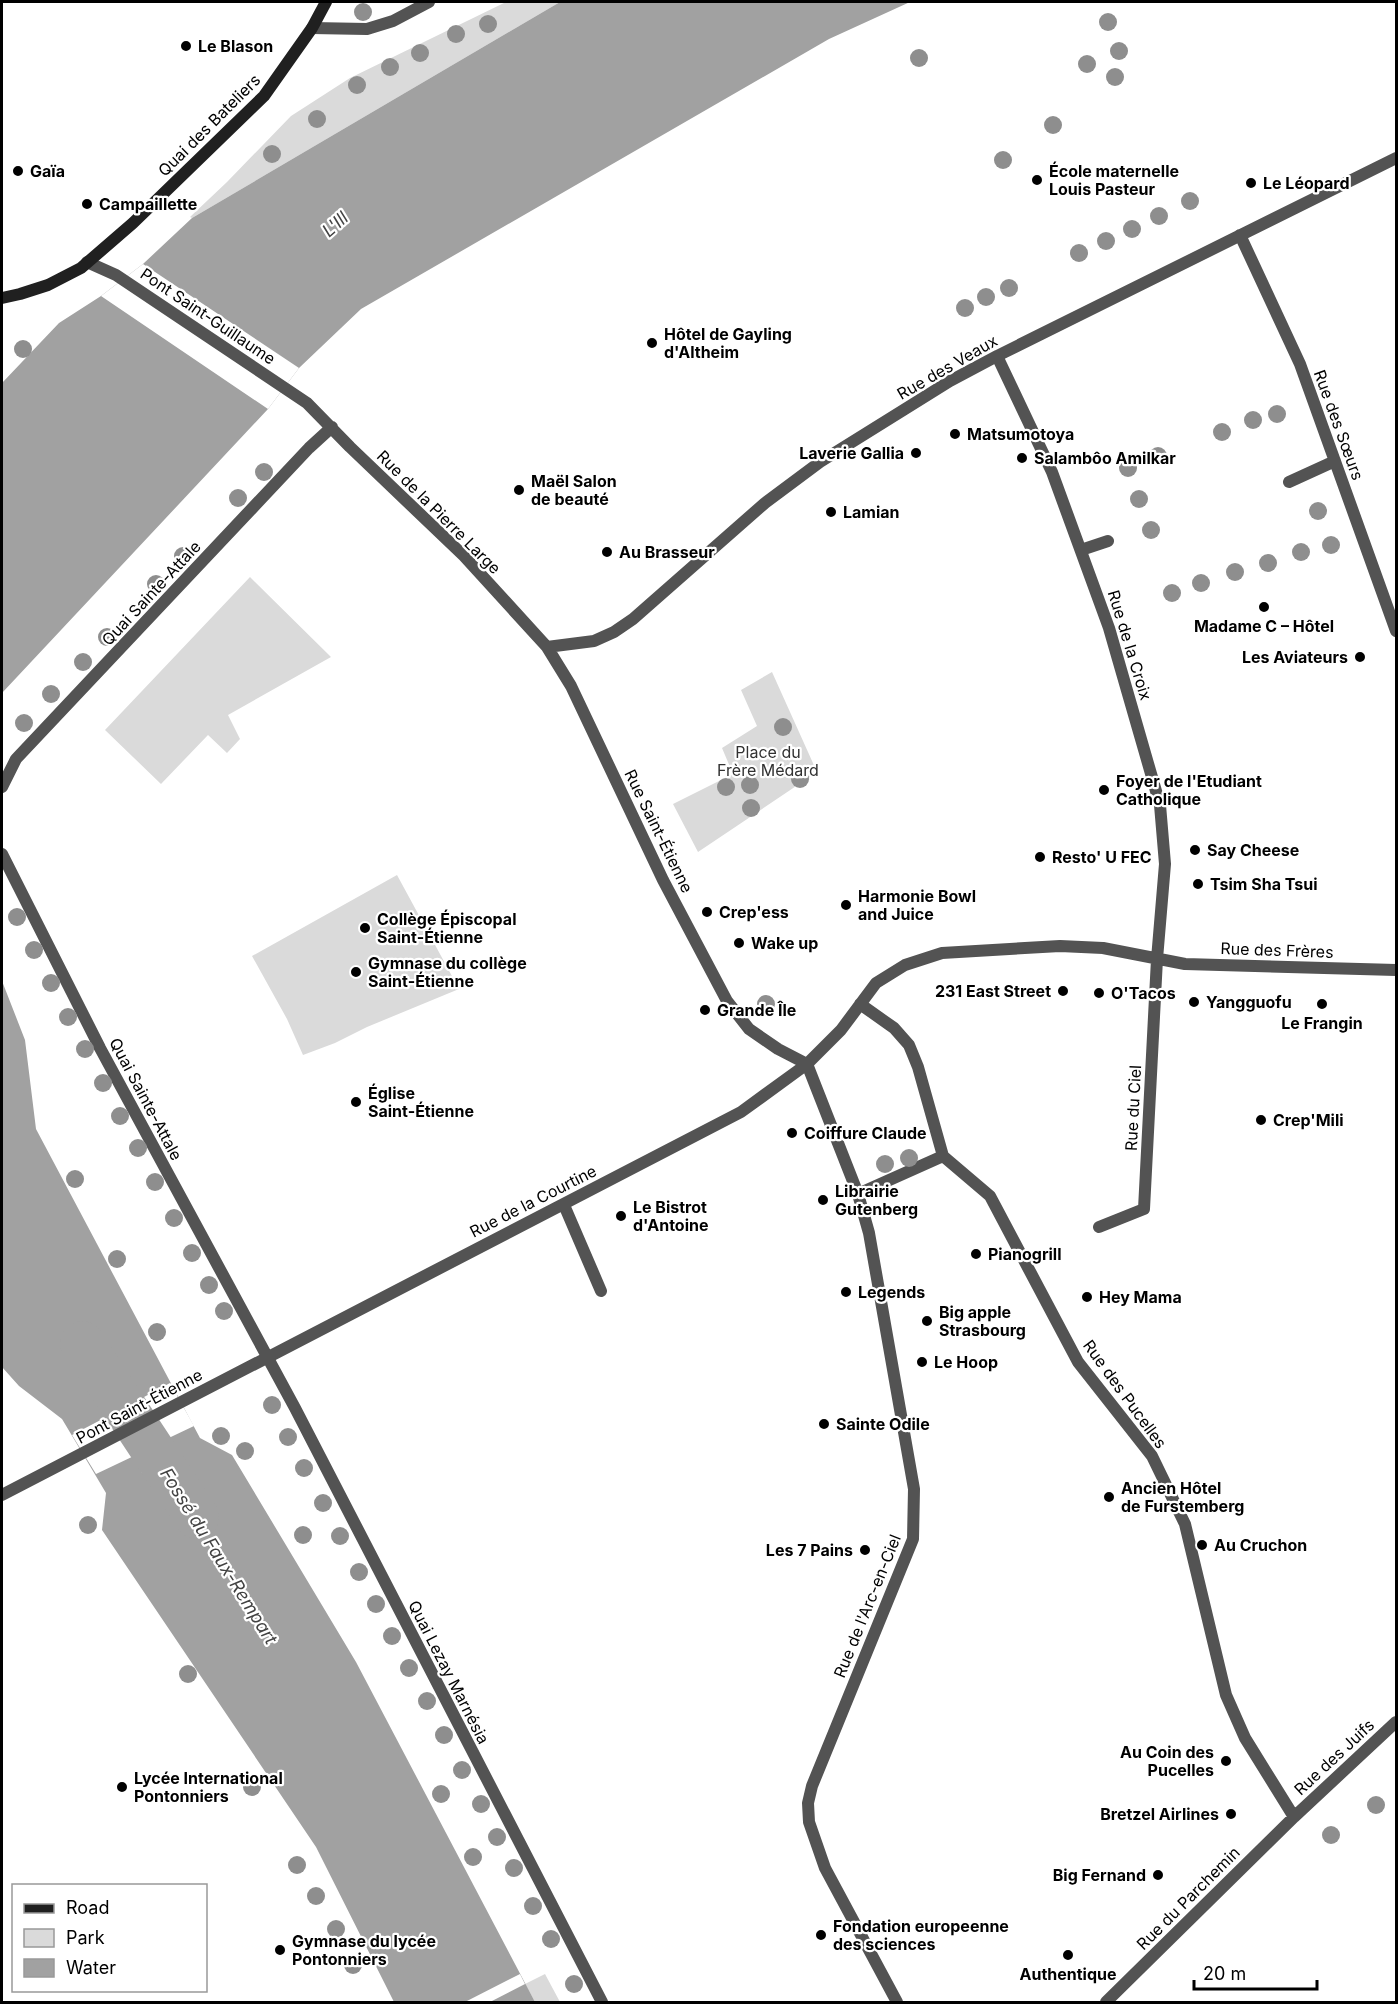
<svg xmlns="http://www.w3.org/2000/svg" width="1398" height="2004" font-family="Inter,sans-serif">
	<style>
		.green { fill: #dadada }
		.water { fill: #a1a1a1; fill-rule: evenodd }
		.pier { fill: #fff }
		.lines { fill: none; stroke-linecap: round; stroke-linejoin: round }
		.canal { stroke: #a1a1a1; stroke-width: 44 }
		.street { stroke: #535353; stroke-width: 12 }
		.secondary { stroke: #202020; stroke-width: 12 }
		.tree { fill: #8e8e8e }
		.poi-dot { fill: #000; stroke: #fff; stroke-width: 2 }
		.labels { text-anchor: middle; dominant-baseline: central; stroke-width: 4.5; stroke-linejoin: round; paint-order: stroke }
		.poi-label { font-size: 16px; font-weight: bold; fill: #000; stroke: #fff; text-anchor: start }
		.street-label { font-size: 16px; fill: #000; stroke: #fff }
		.park-label { font-size: 16px; fill: #313131; stroke: #fff }
		.water-label { font-size: 18px; font-style: italic; fill: #424242; stroke: #fff }
	</style>
	<rect width="100%" height="100%" fill="#fff"/>
	<!-- green -->
	<path class="green" d="M506,2H560L192,218L190,217L227,182L291,116L350,78Z
		M250,577L331,657L228,715L240,739L227,753L208,735L161,784L105,730Z
		M772,672L817,772L698,852L673,804L733,774L722,748L757,726L741,690Z
		M397,875L459,989L367,1027L335,1043L303,1055L287,1019L252,956Z
		M545,1974L560,2002H535L525,1984Z"/>
	<!-- water -->
	<path class="water" d="M560,2H910L829,39L361,309L299,368L268,409L2,693V383L59,323L101,296L143,264L192,218Z
		M2,981L25,1040L36,1129L200,1438L232,1455L356,1662L535,2002H394L316,1847L102,1530L106,1493L68,1429L62,1419L19,1386L2,1367ZM118,1392L130,1396L166,1460L161,1475L156,1477L142,1473L107,1407L111,1395Z"/>
	<!-- pier -->
	<path class="pier" d="M143,264L299,368L268,409L101,296Z
		M170,1383L194,1426L154,1445L131,1404Z
		M114,1413L136,1455L96,1474L72,1435Z
		M520,1974L525,1984L490,2002H465Z"/>
	<g class="lines">
		<!-- canal -->
		<path class="canal" d="M82,1343L197,1517"/>
		<!-- street -->
		<path class="street" d="M312,28L367,29L393,21L429,2
			M1240,235L1300,364L1396,631
			M87,262L116,275L307,403L350,447L464,556L547,647L571,686L663,880L727,1001L749,1029L778,1049L807,1064
			M997,356L1052,472L1109,628L1160,805L1165,864L1157,959L1144,1209L1099,1227
			M1289,482L1335,461
			M1081,550L1108,541
			M547,647L594,641L614,632L633,619L765,503L820,462L950,381L997,356L1396,158
			M2,787L16,759L309,448L332,427
			M2,854L100,1048L295,1408L602,2002
			M860,1004L894,1028L909,1045L918,1067L943,1156L990,1196L1078,1362L1152,1456L1185,1524L1226,1695L1245,1738L1294,1817
			M807,1064L858,1194L869,1233L914,1489L913,1539L812,1786L808,1803L809,1822L825,1868L897,2002
			M858,1194L943,1156
			M564,1205L601,1291
			M2,1495L741,1112L807,1064L841,1030L876,983L905,965L942,953L1060,946L1103,948L1185,964L1396,970
			M1106,2002L1294,1817L1396,1722"/>
		<!-- secondary -->
		<path class="secondary" d="M2,298L20,294L48,285L81,268L133,223L264,96L312,28L326,2"/>
	</g>
	<!-- trees -->
	<g class="tree">
		<circle cx="363" cy="12" r="9"/>
		<circle cx="1108" cy="22" r="9"/>
		<circle cx="488" cy="24" r="9"/>
		<circle cx="456" cy="34" r="9"/>
		<circle cx="1119" cy="51" r="9"/>
		<circle cx="420" cy="53" r="9"/>
		<circle cx="919" cy="58" r="9"/>
		<circle cx="1087" cy="64" r="9"/>
		<circle cx="390" cy="67" r="9"/>
		<circle cx="1115" cy="77" r="9"/>
		<circle cx="357" cy="85" r="9"/>
		<circle cx="317" cy="119" r="9"/>
		<circle cx="1053" cy="125" r="9"/>
		<circle cx="272" cy="154" r="9"/>
		<circle cx="1003" cy="160" r="9"/>
		<circle cx="1190" cy="201" r="9"/>
		<circle cx="1159" cy="216" r="9"/>
		<circle cx="1132" cy="229" r="9"/>
		<circle cx="1106" cy="241" r="9"/>
		<circle cx="1079" cy="253" r="9"/>
		<circle cx="1009" cy="288" r="9"/>
		<circle cx="986" cy="297" r="9"/>
		<circle cx="965" cy="308" r="9"/>
		<circle cx="23" cy="349" r="9"/>
		<circle cx="1277" cy="414" r="9"/>
		<circle cx="1253" cy="420" r="9"/>
		<circle cx="1222" cy="432" r="9"/>
		<circle cx="1158" cy="456" r="9"/>
		<circle cx="1128" cy="468" r="9"/>
		<circle cx="264" cy="472" r="9"/>
		<circle cx="238" cy="498" r="9"/>
		<circle cx="1139" cy="499" r="9"/>
		<circle cx="1318" cy="511" r="9"/>
		<circle cx="1151" cy="530" r="9"/>
		<circle cx="1331" cy="545" r="9"/>
		<circle cx="1301" cy="552" r="9"/>
		<circle cx="183" cy="556" r="9"/>
		<circle cx="1268" cy="563" r="9"/>
		<circle cx="1235" cy="572" r="9"/>
		<circle cx="1201" cy="583" r="9"/>
		<circle cx="156" cy="584" r="9"/>
		<circle cx="1172" cy="593" r="9"/>
		<circle cx="107" cy="637" r="9"/>
		<circle cx="83" cy="662" r="9"/>
		<circle cx="51" cy="694" r="9"/>
		<circle cx="24" cy="723" r="9"/>
		<circle cx="783" cy="727" r="9"/>
		<circle cx="800" cy="779" r="9"/>
		<circle cx="750" cy="785" r="9"/>
		<circle cx="726" cy="787" r="9"/>
		<circle cx="751" cy="808" r="9"/>
		<circle cx="17" cy="917" r="9"/>
		<circle cx="34" cy="950" r="9"/>
		<circle cx="51" cy="983" r="9"/>
		<circle cx="766" cy="1004" r="9"/>
		<circle cx="68" cy="1017" r="9"/>
		<circle cx="85" cy="1049" r="9"/>
		<circle cx="103" cy="1083" r="9"/>
		<circle cx="120" cy="1116" r="9"/>
		<circle cx="138" cy="1148" r="9"/>
		<circle cx="909" cy="1158" r="9"/>
		<circle cx="885" cy="1164" r="9"/>
		<circle cx="75" cy="1179" r="9"/>
		<circle cx="155" cy="1182" r="9"/>
		<circle cx="174" cy="1218" r="9"/>
		<circle cx="192" cy="1253" r="9"/>
		<circle cx="117" cy="1259" r="9"/>
		<circle cx="209" cy="1285" r="9"/>
		<circle cx="224" cy="1311" r="9"/>
		<circle cx="157" cy="1332" r="9"/>
		<circle cx="272" cy="1405" r="9"/>
		<circle cx="221" cy="1436" r="9"/>
		<circle cx="288" cy="1437" r="9"/>
		<circle cx="245" cy="1451" r="9"/>
		<circle cx="304" cy="1468" r="9"/>
		<circle cx="323" cy="1503" r="9"/>
		<circle cx="88" cy="1525" r="9"/>
		<circle cx="303" cy="1535" r="9"/>
		<circle cx="340" cy="1536" r="9"/>
		<circle cx="359" cy="1572" r="9"/>
		<circle cx="376" cy="1604" r="9"/>
		<circle cx="392" cy="1636" r="9"/>
		<circle cx="409" cy="1668" r="9"/>
		<circle cx="188" cy="1674" r="9"/>
		<circle cx="427" cy="1701" r="9"/>
		<circle cx="444" cy="1735" r="9"/>
		<circle cx="462" cy="1770" r="9"/>
		<circle cx="252" cy="1787" r="9"/>
		<circle cx="441" cy="1794" r="9"/>
		<circle cx="481" cy="1804" r="9"/>
		<circle cx="1376" cy="1805" r="9"/>
		<circle cx="1331" cy="1835" r="9"/>
		<circle cx="497" cy="1837" r="9"/>
		<circle cx="473" cy="1857" r="9"/>
		<circle cx="297" cy="1865" r="9"/>
		<circle cx="514" cy="1868" r="9"/>
		<circle cx="316" cy="1896" r="9"/>
		<circle cx="533" cy="1906" r="9"/>
		<circle cx="336" cy="1929" r="9"/>
		<circle cx="551" cy="1939" r="9"/>
		<circle cx="353" cy="1965" r="9"/>
		<circle cx="574" cy="1984" r="9"/>
	</g>
	<!-- markers -->
	<g class="poi-dot">
		<circle cx="186" cy="46" r="6"/>
		<circle cx="18" cy="171" r="6"/>
		<circle cx="1037" cy="180" r="6"/>
		<circle cx="1251" cy="183" r="6"/>
		<circle cx="87" cy="204" r="6"/>
		<circle cx="652" cy="343" r="6"/>
		<circle cx="955" cy="434" r="6"/>
		<circle cx="916" cy="453" r="6"/>
		<circle cx="1022" cy="458" r="6"/>
		<circle cx="519" cy="490" r="6"/>
		<circle cx="831" cy="512" r="6"/>
		<circle cx="607" cy="552" r="6"/>
		<circle cx="1264" cy="607" r="6"/>
		<circle cx="1360" cy="657" r="6"/>
		<circle cx="1104" cy="790" r="6"/>
		<circle cx="1195" cy="850" r="6"/>
		<circle cx="1040" cy="857" r="6"/>
		<circle cx="1198" cy="884" r="6"/>
		<circle cx="846" cy="905" r="6"/>
		<circle cx="707" cy="912" r="6"/>
		<circle cx="365" cy="928" r="6"/>
		<circle cx="739" cy="943" r="6"/>
		<circle cx="356" cy="972" r="6"/>
		<circle cx="1063" cy="991" r="6"/>
		<circle cx="1099" cy="993" r="6"/>
		<circle cx="1194" cy="1002" r="6"/>
		<circle cx="1322" cy="1004" r="6"/>
		<circle cx="705" cy="1010" r="6"/>
		<circle cx="356" cy="1102" r="6"/>
		<circle cx="1261" cy="1120" r="6"/>
		<circle cx="792" cy="1133" r="6"/>
		<circle cx="823" cy="1200" r="6"/>
		<circle cx="621" cy="1216" r="6"/>
		<circle cx="976" cy="1254" r="6"/>
		<circle cx="846" cy="1292" r="6"/>
		<circle cx="1087" cy="1297" r="6"/>
		<circle cx="927" cy="1321" r="6"/>
		<circle cx="922" cy="1362" r="6"/>
		<circle cx="824" cy="1424" r="6"/>
		<circle cx="1109" cy="1497" r="6"/>
		<circle cx="1202" cy="1545" r="6"/>
		<circle cx="865" cy="1550" r="6"/>
		<circle cx="1226" cy="1761" r="6"/>
		<circle cx="122" cy="1787" r="6"/>
		<circle cx="1231" cy="1814" r="6"/>
		<circle cx="1158" cy="1875" r="6"/>
		<circle cx="821" cy="1935" r="6"/>
		<circle cx="280" cy="1950" r="6"/>
		<circle cx="1068" cy="1955" r="6"/>
	</g>
	<g class="labels">
		<!-- poi labels -->
		<g class="poi-label">
			<text x="198" y="46">Le Blason</text>
			<text x="30" y="171">Gaïa</text>
			<text x="1049" y="171">École maternelle<tspan x="1049" dy="18">Louis Pasteur</tspan></text>
			<text x="1263" y="183">Le Léopard</text>
			<text x="99" y="204">Campaillette</text>
			<text x="664" y="334">Hôtel de Gayling<tspan x="664" dy="18">d'Altheim</tspan></text>
			<text x="967" y="434">Matsumotoya</text>
			<text x="904" y="453" text-anchor="end">Laverie Gallia</text>
			<text x="1034" y="458">Salambôo Amilkar</text>
			<text x="531" y="481">Maël Salon<tspan x="531" dy="18">de beauté</tspan></text>
			<text x="843" y="512">Lamian</text>
			<text x="619" y="552">Au Brasseur</text>
			<text x="1264" y="626" text-anchor="middle">Madame C – Hôtel</text>
			<text x="1348" y="657" text-anchor="end">Les Aviateurs</text>
			<text x="1116" y="781">Foyer de l'Etudiant<tspan x="1116" dy="18">Catholique</tspan></text>
			<text x="1207" y="850">Say Cheese</text>
			<text x="1052" y="857">Resto' U FEC</text>
			<text x="1210" y="884">Tsim Sha Tsui</text>
			<text x="858" y="896">Harmonie Bowl<tspan x="858" dy="18">and Juice</tspan></text>
			<text x="719" y="912">Crep'ess</text>
			<text x="377" y="919">Collège Épiscopal<tspan x="377" dy="18">Saint-Étienne</tspan></text>
			<text x="751" y="943">Wake up</text>
			<text x="368" y="963">Gymnase du collège<tspan x="368" dy="18">Saint-Étienne</tspan></text>
			<text x="1051" y="991" text-anchor="end">231 East Street</text>
			<text x="1111" y="993">O'Tacos</text>
			<text x="1206" y="1002">Yangguofu</text>
			<text x="717" y="1010">Grande Île</text>
			<text x="1322" y="1023" text-anchor="middle">Le Frangin</text>
			<text x="368" y="1093">Église<tspan x="368" dy="18">Saint-Étienne</tspan></text>
			<text x="1273" y="1120">Crep'Mili</text>
			<text x="804" y="1133">Coiffure Claude</text>
			<text x="835" y="1191">Librairie<tspan x="835" dy="18">Gutenberg</tspan></text>
			<text x="633" y="1207">Le Bistrot<tspan x="633" dy="18">d'Antoine</tspan></text>
			<text x="988" y="1254">Pianogrill</text>
			<text x="858" y="1292">Legends</text>
			<text x="1099" y="1297">Hey Mama</text>
			<text x="939" y="1312">Big apple<tspan x="939" dy="18">Strasbourg</tspan></text>
			<text x="934" y="1362">Le Hoop</text>
			<text x="836" y="1424">Sainte Odile</text>
			<text x="1121" y="1488">Ancien Hôtel<tspan x="1121" dy="18">de Furstemberg</tspan></text>
			<text x="1214" y="1545">Au Cruchon</text>
			<text x="853" y="1550" text-anchor="end">Les 7 Pains</text>
			<text x="1214" y="1752" text-anchor="end">Au Coin des<tspan x="1214" dy="18">Pucelles</tspan></text>
			<text x="134" y="1778">Lycée International<tspan x="134" dy="18">Pontonniers</tspan></text>
			<text x="1219" y="1814" text-anchor="end">Bretzel Airlines</text>
			<text x="1146" y="1875" text-anchor="end">Big Fernand</text>
			<text x="833" y="1926">Fondation europeenne<tspan x="833" dy="18">des sciences</tspan></text>
			<text x="292" y="1941">Gymnase du lycée<tspan x="292" dy="18">Pontonniers</tspan></text>
			<text x="1068" y="1974" text-anchor="middle">Authentique</text>
		</g>
		<!-- street labels -->
		<g class="street-label">
			<text transform="translate(209 125) rotate(-45)">Quai des Bateliers</text>
			<text transform="translate(208 316) rotate(34)">Pont Saint-Guillaume</text>
			<text transform="translate(947 367) rotate(-30)">Rue des Veaux</text>
			<text transform="translate(1339 425) rotate(70)">Rue des Sœurs</text>
			<text transform="translate(439 512) rotate(45)">Rue de la Pierre Large</text>
			<text transform="translate(151 593) rotate(-47)">Quai Sainte-Attale</text>
			<text transform="translate(1130 645) rotate(73)">Rue de la Croix</text>
			<text transform="translate(659 831) rotate(64)">Rue Saint-Étienne</text>
			<text transform="translate(1277 950) rotate(2)">Rue des Frères</text>
			<text transform="translate(146 1099) rotate(62)">Quai Sainte-Attale</text>
			<text transform="translate(1133 1108) rotate(-87)">Rue du Ciel</text>
			<text transform="translate(533 1201) rotate(-27)">Rue de la Courtine</text>
			<text transform="translate(1125 1394) rotate(54)">Rue des Pucelles</text>
			<text transform="translate(139 1406) rotate(-28)">Pont Saint-Étienne</text>
			<text transform="translate(867 1606) rotate(-68)">Rue de l'Arc-en-Ciel</text>
			<text transform="translate(449 1672) rotate(63)">Quai Lezay Marnésia</text>
			<text transform="translate(1334 1757) rotate(-43)">Rue des Juifs</text>
			<text transform="translate(1188 1898) rotate(-45)">Rue du Parchemin</text>
		</g>
		<!-- park labels -->
		<g class="park-label">
			<text x="768" y="752">Place du<tspan x="768" dy="18">Frère Médard</tspan></text>
		</g>
		<!-- water labels -->
		<g class="water-label">
			<text transform="translate(335 224) rotate(-41)">L'Ill</text>
			<text transform="translate(219 1556) rotate(58)">Fossé du Faux-Rempart</text>
		</g>
	</g>
	<!-- border -->
	<rect width="1398" height="2004" fill="none" stroke="#000000" stroke-width="6"/>
	<!-- legend -->
	<rect x="12" y="1884" width="195" height="108" fill="#ffffff" stroke="#999999" stroke-width="1.5"/>
	<rect x="24" y="1904" width="30" height="9" fill="#202020" stroke="#999999" stroke-width="1.5"/>
	<text x="66" y="1914" font-size="18" fill="#000000">Road</text>
	<rect x="24" y="1929" width="30" height="18" fill="#dadada" stroke="#999999" stroke-width="1.5"/>
	<text x="66" y="1944" font-size="18" fill="#000000">Park</text>
	<rect x="24" y="1959" width="30" height="18" fill="#a1a1a1" stroke="#999999" stroke-width="1.5"/>
	<text x="66" y="1974" font-size="18" fill="#000000">Water</text>
	<!-- scale -->
	<path d="M1194 1980v9h123v-9" fill="none" stroke="#000000" stroke-width="3"/>
	<text x="1203" y="1980" font-size="18" fill="#000000" stroke="#ffffff" stroke-width="4.5" paint-order="stroke">20 m</text>
</svg>
